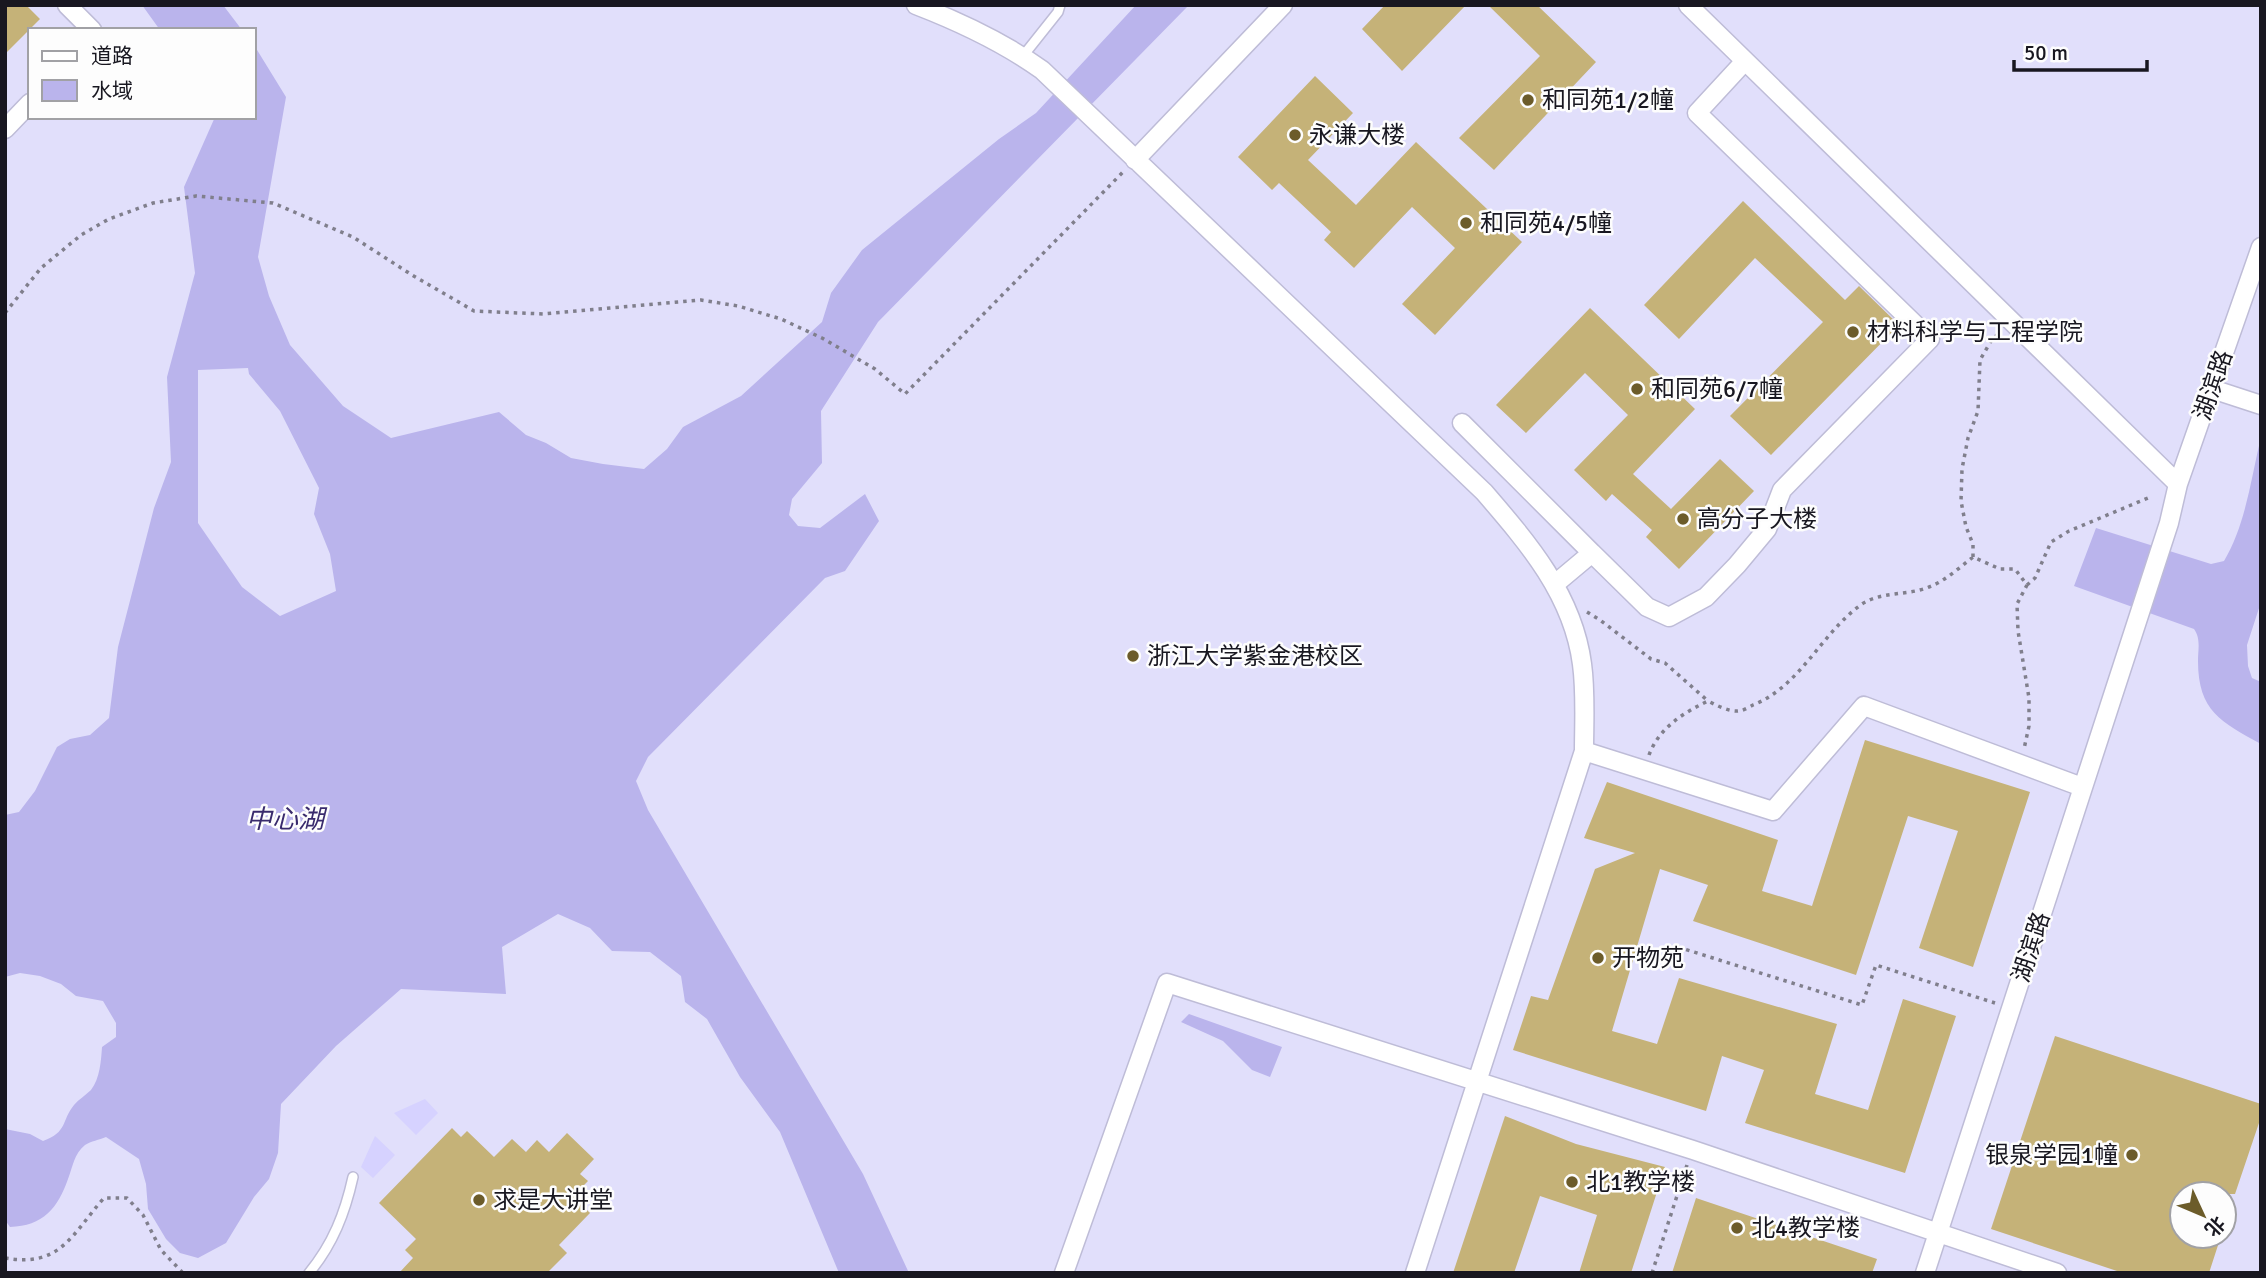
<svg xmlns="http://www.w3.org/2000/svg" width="2266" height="1278" font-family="Signika,'Noto Sans SC',sans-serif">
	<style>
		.built { fill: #e1dffb; fill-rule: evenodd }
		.green { fill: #d6d2ff }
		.water { fill: #bab4ec; fill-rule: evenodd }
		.building { fill: #c5b278 }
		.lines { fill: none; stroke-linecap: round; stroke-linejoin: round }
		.service-casing { stroke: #bebcd7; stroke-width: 12 }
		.minor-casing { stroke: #bebcd7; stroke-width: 21 }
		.path { stroke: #807f8c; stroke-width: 3.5; stroke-dasharray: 3.5 5; stroke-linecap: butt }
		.service { stroke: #fff; stroke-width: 9 }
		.minor { stroke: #fff; stroke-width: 18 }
		.poi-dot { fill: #6c5c2a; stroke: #fdfdfd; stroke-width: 2.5 }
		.labels { text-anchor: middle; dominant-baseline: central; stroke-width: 5; stroke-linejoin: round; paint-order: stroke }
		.poi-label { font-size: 24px; fill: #181720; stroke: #fdfdfd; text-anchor: start }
		.street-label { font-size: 24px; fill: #181720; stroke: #fdfdfd }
		.water-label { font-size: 26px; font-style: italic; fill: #392b6d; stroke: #fdfdfd }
	</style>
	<rect width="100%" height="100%" fill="#efedfe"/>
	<!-- built -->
	<path class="built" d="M5,5H2261V1273H5ZM30,30H254V117H30ZM2182,1194H2224V1236H2182Z"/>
	<!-- green -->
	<path class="green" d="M425,1099L438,1113L416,1135L394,1113Z
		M375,1136L395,1155L373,1178L361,1167Z"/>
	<!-- water -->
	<path class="water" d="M142,5H223L242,30H160Z
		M1136,5H1189L878,322L821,411L822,463L792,499L789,515L798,526L820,528L865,494L879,521L845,571L825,578L648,757L636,781L648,810L863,1174L909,1273H839L780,1132L740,1077L707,1019L685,1002L681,976L650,952L612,951L590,928L558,914L502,947L506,994L401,989L336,1046L281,1104L278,1153L269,1179L254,1197L226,1243L198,1258L180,1253L166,1239L148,1209L146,1184L139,1159L106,1137C99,1140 91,1141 85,1145C74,1154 73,1166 68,1179C58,1208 43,1226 10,1227L5,1220V1129L30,1134L43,1141C68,1132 61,1121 74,1105C79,1099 86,1095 91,1090C100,1078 101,1061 102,1047L116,1037V1023L103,1001L76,996L61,984L40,976L20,973L5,977V815L19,812L35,791L57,747L70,739L90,735L109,718L118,647L154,508L171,462L167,377L195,273L184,187L215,117H254V45L286,97L258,257L269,296L290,345L343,406L391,438L499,412L526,435L546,443L571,458L603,464L644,469L667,449L683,427L741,396L822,322L831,293L862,250L999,139L1036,113ZM248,368L249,374L280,411L319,488L314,514L330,554L336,591L280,616L242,587L198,523V370Z
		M2261,437V602L2247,645L2248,666L2252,678L2261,682V744C2221,722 2198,711 2198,661C2198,649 2201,639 2194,629L2074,586L2096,528L2211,564L2224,561C2246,524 2251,478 2261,437Z
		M1189,1014L1282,1047L1270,1077L1252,1070L1223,1041L1181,1022Z"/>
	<!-- building -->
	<path class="building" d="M5,5H26L40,19L5,54Z
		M1385,5H1466L1402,71L1362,29Z
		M1488,5H1537L1596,62L1494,170L1459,138L1540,56Z
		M1315,76L1353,113L1308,160L1356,205L1416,142L1522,242L1435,335L1402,304L1455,248L1412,207L1354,268L1324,240L1331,232L1279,183L1272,190L1238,157Z
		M1743,201L1845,300L1859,286L1899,325L1771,455L1730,416L1823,322L1755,258L1679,339L1644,305Z
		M1590,308L1695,409L1633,474L1671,509L1720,459L1754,491L1679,569L1646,537L1652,530L1612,494L1606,501L1574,470L1628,415L1585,373L1526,433L1496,405Z
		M1865,740L2030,792L1973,967L1919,948L1958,831L1908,816L1856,975L1693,921L1708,885L1660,869L1612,1031L1657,1044L1679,978L1837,1024L1815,1094L1868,1110L1903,999L1956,1016L1905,1173L1745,1123L1764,1070L1722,1056L1706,1111L1513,1050L1531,996L1548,1000L1595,869L1635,853L1584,838L1607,782L1778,840L1762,891L1812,906Z
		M2055,1036L2261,1104V1117L2235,1194H2182V1236H2221L2209,1273H2123L1991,1229Z
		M1505,1116L1576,1144L1665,1167L1631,1273H1579L1597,1215L1540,1196L1514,1273H1453Z
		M452,1128L461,1137L467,1131L494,1157L512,1139L526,1152L537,1140L549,1152L567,1133L594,1159L580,1174L588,1181L573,1196L590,1213L559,1245L567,1253L547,1273H399L413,1258L405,1250L416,1239L379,1203Z
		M1696,1198L1877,1259L1872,1273H1672Z"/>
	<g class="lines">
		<defs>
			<path id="service" d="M1023,56L1058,12L1060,5
				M309,1273C333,1244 345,1213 353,1177"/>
			<path id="minor" d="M67,5L92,30
				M916,5C960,22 1003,42 1042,70L1484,492C1528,543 1573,595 1582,664C1586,693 1584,723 1584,751L1415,1273
				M1688,5L2178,484
				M5,129L30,103
				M1135,160L1283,5
				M2212,389L2261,405
				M1462,423L1592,553
				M1555,584L1592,553L1647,607L1669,617L1706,597L1737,565L1767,529L1782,490L1930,339L1697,113L1745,61
				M1584,751L1773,811L1864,706L2082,787
				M1064,1273L1167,983L1693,1150L2057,1273
				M1925,1273L2169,523L2178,484L2261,247"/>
		</defs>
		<!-- service casing -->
		<use href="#service" class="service-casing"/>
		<!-- minor casing -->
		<use href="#minor" class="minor-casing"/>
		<!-- path -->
		<path class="path" d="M5,313L41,268L81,235L109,219L153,203L196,196L273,203L353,237L412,275L474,311L543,314L701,300L738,306L781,319L822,338L875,369L905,394L1124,171
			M1973,557V544L1966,527L1961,501L1962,469L1968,438L1978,411L1980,360L1991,341L1999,333
			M2027,585L2035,578L2051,542L2069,531L2148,498
			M1587,612L1600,620L1651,659L1665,663L1708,701
			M1649,755C1659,728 1683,713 1708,701C1716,705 1729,712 1738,711C1743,711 1749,707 1753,705C1801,686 1821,633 1862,604C1882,591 1907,596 1929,587C1945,581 1959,568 1973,557L2000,569H2015L2027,585L2017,604L2018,631L2029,698V726L2024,749
			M1678,947L1862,1005L1876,965L1995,1003
			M5,1258C61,1268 72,1234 104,1198H127L143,1215L161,1250L183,1273
			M1652,1273L1687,1165"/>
		<!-- service -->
		<use href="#service" class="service"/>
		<!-- minor -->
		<use href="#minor" class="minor"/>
	</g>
	<!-- markers -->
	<g class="poi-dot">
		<circle cx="1528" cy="100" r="7"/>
		<circle cx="1295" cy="135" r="7"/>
		<circle cx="1466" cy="223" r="7"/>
		<circle cx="1853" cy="332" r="7"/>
		<circle cx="1637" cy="389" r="7"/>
		<circle cx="1683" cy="519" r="7"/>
		<circle cx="1133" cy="656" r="7"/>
		<circle cx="1598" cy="958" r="7"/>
		<circle cx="2132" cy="1155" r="7"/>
		<circle cx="1572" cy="1182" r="7"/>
		<circle cx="479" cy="1200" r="7"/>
		<circle cx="1737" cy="1228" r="7"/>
	</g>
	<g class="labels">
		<!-- poi labels -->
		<g class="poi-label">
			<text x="1542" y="100">和同苑1/2幢</text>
			<text x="1309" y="135">永谦大楼</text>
			<text x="1480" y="223">和同苑4/5幢</text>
			<text x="1867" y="332">材料科学与工程学院</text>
			<text x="1651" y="389">和同苑6/7幢</text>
			<text x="1697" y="519">高分子大楼</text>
			<text x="1147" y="656">浙江大学紫金港校区</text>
			<text x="1612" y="958">开物苑</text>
			<text x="2118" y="1155" text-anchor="end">银泉学园1幢</text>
			<text x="1586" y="1182">北1教学楼</text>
			<text x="493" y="1200">求是大讲堂</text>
			<text x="1751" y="1228">北4教学楼</text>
		</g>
		<!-- street labels -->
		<g class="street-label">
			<text transform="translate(2213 385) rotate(-71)">湖滨路</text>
			<text transform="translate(2031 947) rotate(-72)">湖滨路</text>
		</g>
		<!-- water labels -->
		<g class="water-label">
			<text x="285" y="820">中心湖</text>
		</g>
	</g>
	<!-- border -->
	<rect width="2266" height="1278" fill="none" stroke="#181720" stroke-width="14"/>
	<!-- legend -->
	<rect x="28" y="28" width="228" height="91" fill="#fdfdfd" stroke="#a1a1a5" stroke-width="2"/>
	<rect x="42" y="51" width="35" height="10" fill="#ffffff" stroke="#a1a1a5" stroke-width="2"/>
	<text x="91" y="63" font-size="21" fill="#181720">道路</text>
	<rect x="42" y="80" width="35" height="21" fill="#bab4ec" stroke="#a1a1a5" stroke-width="2"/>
	<text x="91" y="98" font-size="21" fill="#181720">水域</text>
	<!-- north arrow -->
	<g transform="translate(2203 1215) rotate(134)"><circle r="33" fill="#fdfdfd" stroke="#a1a1a5" stroke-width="2"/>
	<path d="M0-5L12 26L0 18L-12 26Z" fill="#6c5c2a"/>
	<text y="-10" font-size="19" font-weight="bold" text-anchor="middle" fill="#181720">北</text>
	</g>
	<!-- scale -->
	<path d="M2014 60v10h133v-10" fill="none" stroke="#181720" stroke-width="3.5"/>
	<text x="2024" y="60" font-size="21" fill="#181720" stroke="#fdfdfd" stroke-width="5" paint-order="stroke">50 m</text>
</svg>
